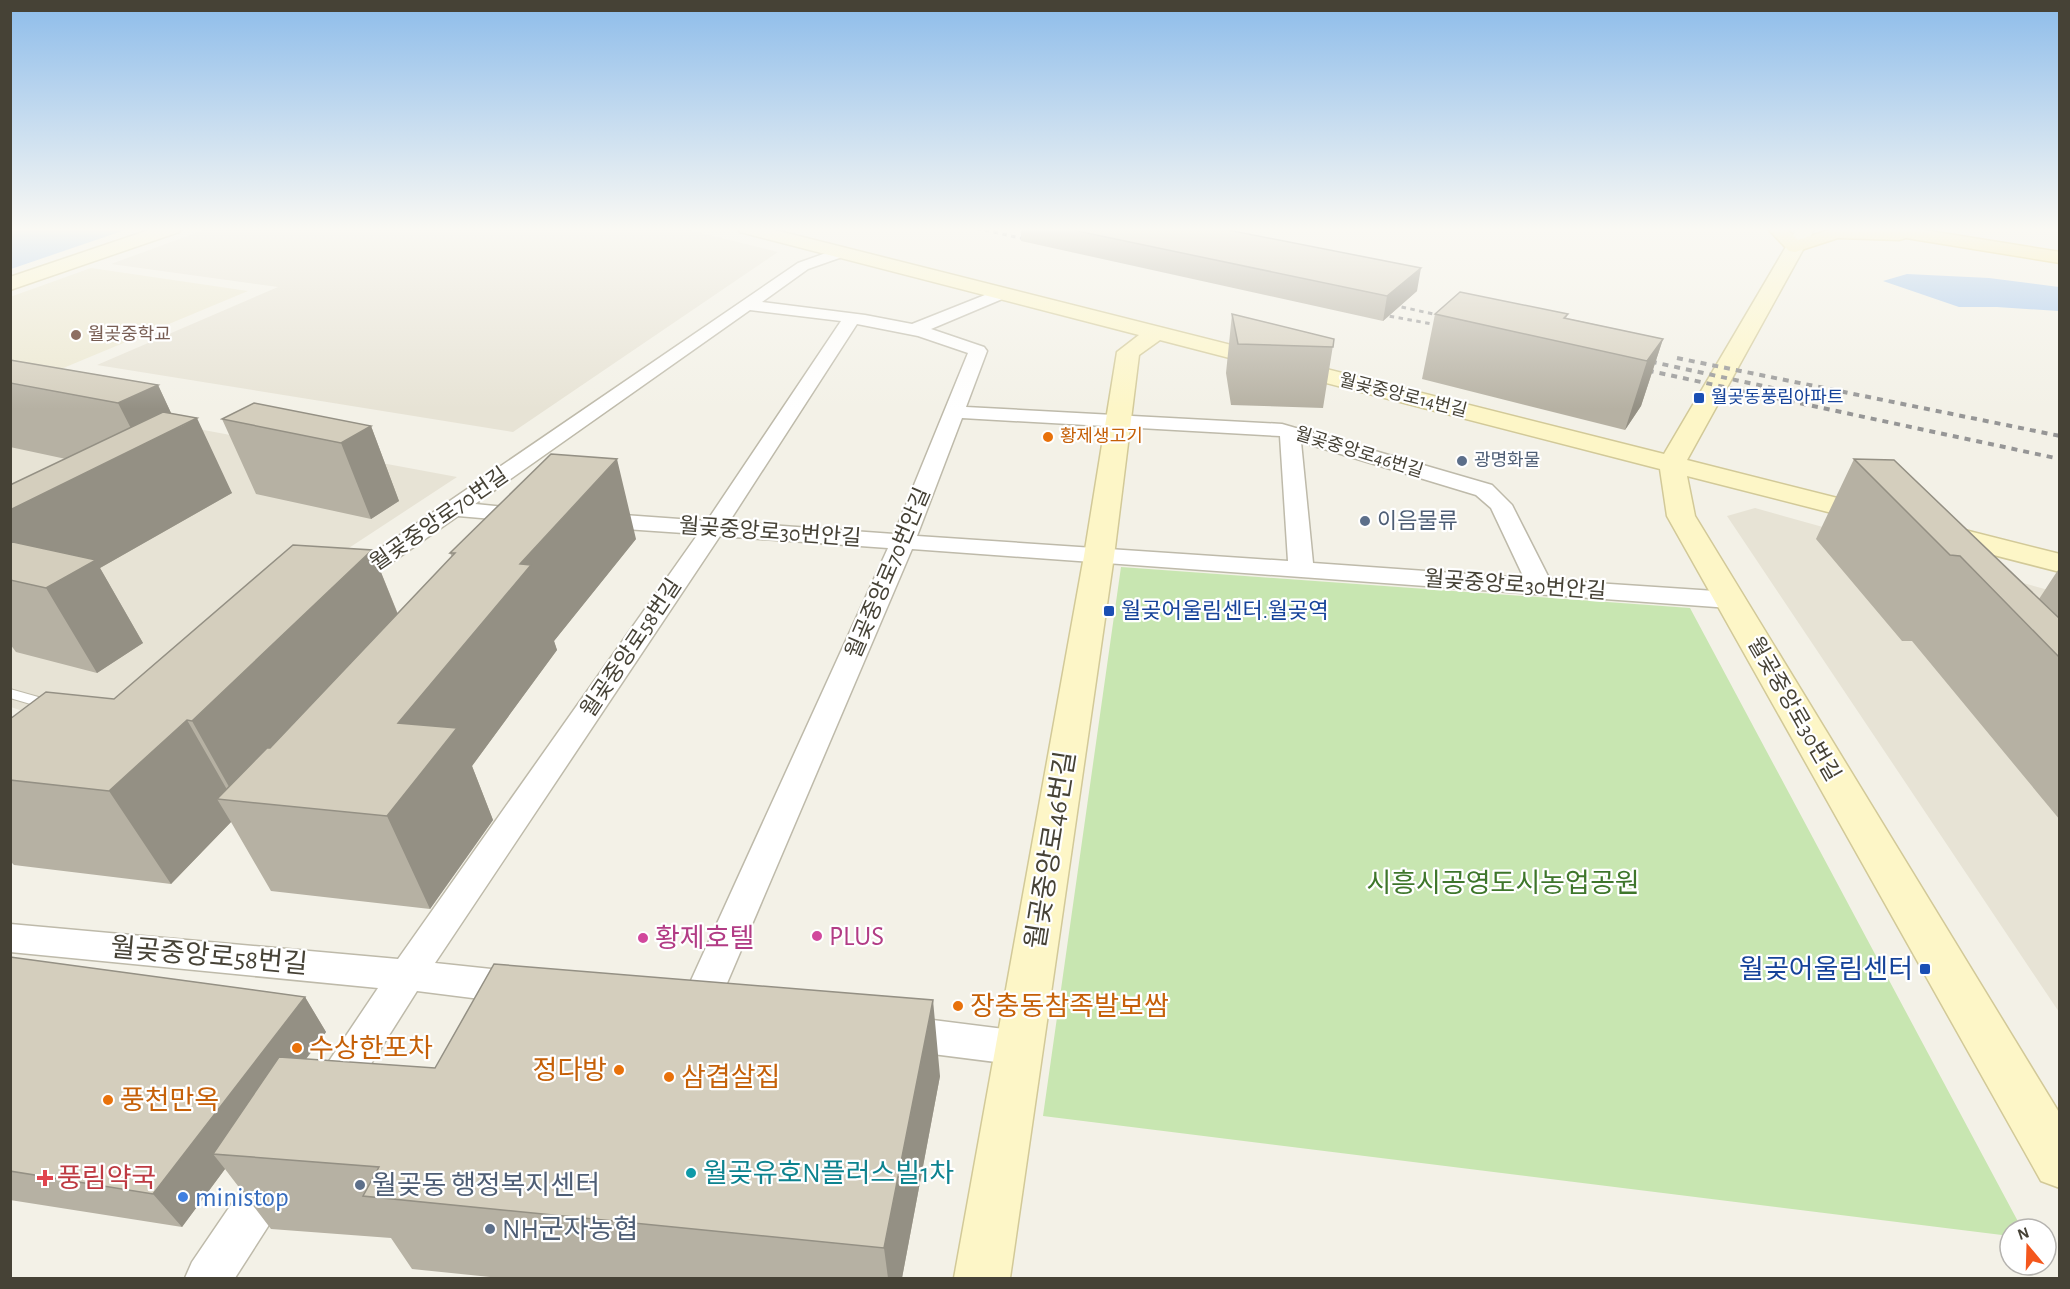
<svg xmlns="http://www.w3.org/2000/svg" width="2070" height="1289" font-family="'Alegreya Sans','Noto Sans KR',sans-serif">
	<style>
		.residential { fill: #e7e3d5 }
		.education { fill: #ece8d1 }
		.green { fill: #c8e6b1 }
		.water { fill: #a5c7ee }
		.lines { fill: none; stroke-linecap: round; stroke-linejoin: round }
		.lane-casing { stroke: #bebaaa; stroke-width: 2 }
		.street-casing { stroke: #bebaaa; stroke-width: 3 }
		.secondary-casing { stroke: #d2c998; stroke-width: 3 }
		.primary-casing { stroke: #e1cb67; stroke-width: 3 }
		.lane { fill: #fff; fill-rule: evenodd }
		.street { fill: #fff; fill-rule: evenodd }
		.secondary { fill: #fdf6c7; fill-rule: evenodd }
		.primary { fill: #fceb98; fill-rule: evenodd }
		.rail-far1 { stroke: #969696; stroke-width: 3; stroke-dasharray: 4.5 4.5; stroke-linecap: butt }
		.rail { stroke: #969696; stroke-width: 4; stroke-dasharray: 6 6; stroke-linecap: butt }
		.wall { fill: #b6b1a3 }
		.shaded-wall { fill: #949084 }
		.building { fill: #d4cebd; stroke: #949084; stroke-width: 1.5 }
		.education-dot { fill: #8d6e63; stroke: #fff; stroke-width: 2 }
		.transit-dot { fill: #1a4fb4; stroke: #fff; stroke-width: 2 }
		.food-dot { fill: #e8710a; stroke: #fff; stroke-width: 2 }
		.service-dot { fill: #5c6f8a; stroke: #fff; stroke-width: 2 }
		.hotel-dot { fill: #d1479c; stroke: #fff; stroke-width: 2 }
		.culture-dot { fill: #0f9aa8; stroke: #fff; stroke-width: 2 }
		.health-dot { fill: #e0444e; stroke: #fff; stroke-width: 2 }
		.shop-dot { fill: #3f7fe0; stroke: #fff; stroke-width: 2 }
		.labels { text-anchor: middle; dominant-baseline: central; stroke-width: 4.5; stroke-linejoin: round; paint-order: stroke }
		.far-education-label { font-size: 18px; fill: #785e54; stroke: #fff; text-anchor: start }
		.far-street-label { font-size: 18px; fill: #464236; stroke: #fff }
		.far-transit-label { font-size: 18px; fill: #164399; stroke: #fff; text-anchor: start }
		.far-food-label { font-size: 18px; fill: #c56008; stroke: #fff; text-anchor: start }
		.far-service-label { font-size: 18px; fill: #4e5e75; stroke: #fff; text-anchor: start }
		.street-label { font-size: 22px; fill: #464236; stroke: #fff }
		.service-label { font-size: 22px; fill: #4e5e75; stroke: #fff; text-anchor: start }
		.transit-label { font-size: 22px; fill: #164399; stroke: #fff; text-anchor: start }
		.near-street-label { font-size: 27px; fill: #464236; stroke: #fff }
		.near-park-label { font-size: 27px; fill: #3e762b; stroke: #fff }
		.near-hotel-label { font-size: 27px; fill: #b23c85; stroke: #fff; text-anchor: start }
		.near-transit-label { font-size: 27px; fill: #164399; stroke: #fff; text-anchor: end }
		.near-food-label { font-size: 27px; fill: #c56008; stroke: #fff; text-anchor: start }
		.near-culture-label { font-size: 27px; fill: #0d838f; stroke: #fff; text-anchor: start }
		.near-health-label { font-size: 27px; fill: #be3a42; stroke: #fff; text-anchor: start }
		.near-service-label { font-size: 27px; fill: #4e5e75; stroke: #fff; text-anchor: start }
		.near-shop-label { font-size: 27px; fill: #366cbe; stroke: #fff; text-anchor: start }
	</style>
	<rect width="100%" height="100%" fill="#f3f1e7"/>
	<!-- residential -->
	<path class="residential" d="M209,228H681L778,252L513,432L97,365L278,287L111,264Z
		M10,394L457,477L73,729L11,707Z
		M1755,508L2059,593V1012L1727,516Z"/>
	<!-- education -->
	<path class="education" d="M91,268L248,291L37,379L11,374L10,297Z"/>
	<!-- green -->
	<path class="green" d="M1121,567L1690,608L2022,1229H2010V1236L1043,1116Z"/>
	<!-- water -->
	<path class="water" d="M11,228H131L11,269Z
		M1907,274L1989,278L2059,287V311L1997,307H1959L1883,281Z"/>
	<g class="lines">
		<defs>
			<path id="lane" d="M10,689L56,702L58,705L51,710L10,698Z"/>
			<path id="street" d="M840,248L848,253L845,256L808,269L762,302L865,315L912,324L995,291H1007L1009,294L1007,297L931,329L984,347L987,351L966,407L1282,424L1492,485L1512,505L1550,580L1730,592L1739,595L1743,600L1739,605L1730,608L912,549L716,1009L710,1020L697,1025L684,1020L678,1009L888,548L720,536L435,963L520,972L533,977L539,988L533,999L520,1004L417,991L345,1105L331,1110L317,1105L311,1092L317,1079L378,988L10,952V924L398,959L698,534L596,527L588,525L584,520L588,515L596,513L707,521L841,321L750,310L475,504L536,510L540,515L536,520L528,522L458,516L355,588L346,591L337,588L333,583L337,578L798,263ZM857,324L918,336L968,353L894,534L729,522ZM962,418L1280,436L1288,561L917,536ZM1301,442L1476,495L1491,508L1524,578L1313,563Z
				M901,1016L1019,1031L1033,1036L1039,1048L1033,1060L1019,1065L901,1050L887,1045L882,1033L887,1021Z
				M275,1156L290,1162L297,1177L290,1192L235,1278H185L192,1262L260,1162Z"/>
			<path id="secondary" d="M155,228H182L179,232L10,290V277Z
				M737,228H767L1664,454L1797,228H1815L1687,460L1885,510L1889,516L1885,522L1875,524L1687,476L1695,516L2060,1114V1188L2041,1181L1667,516L1660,469L1160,340L1139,355L1114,556L1010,1278H954L1084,556L1117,352L1139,335L740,232Z
				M1937,523L2060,554V572L1927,538L1923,532L1927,526Z"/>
			<path id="primary" d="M1767,228H1786L1798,240L1835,228H1911L2060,252V263L1906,238L1899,240L1838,238L1795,252L1789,251Z"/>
		</defs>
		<!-- lane casing -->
		<use href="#lane" class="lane-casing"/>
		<!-- street casing -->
		<use href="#street" class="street-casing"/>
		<!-- secondary casing -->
		<use href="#secondary" class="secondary-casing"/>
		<!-- primary casing -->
		<use href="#primary" class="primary-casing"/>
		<!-- lane -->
		<use href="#lane" class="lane"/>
		<!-- street -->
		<use href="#street" class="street"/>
		<!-- secondary -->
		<use href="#secondary" class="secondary"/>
		<!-- primary -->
		<use href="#primary" class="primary"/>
		<!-- rail-far1 -->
		<path class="rail-far1" d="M976,228L1038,242
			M1384,303L1451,318
			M1372,313L1449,327"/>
		<!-- rail -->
		<path class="rail" d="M1677,358L2060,436
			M1639,359L1786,391
			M1636,368L2060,459"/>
	</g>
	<!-- wall -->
	<path class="wall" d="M1021,228H1218L1417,291L1383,321L1021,241Z
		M1232,314L1334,339L1323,408L1231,405L1226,373Z
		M1435,314H1568L1566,318L1663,339L1641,406L1625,430L1422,379Z
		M10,360L158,385L171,413L232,493L100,568L143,643L97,673L16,652L10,644V485L66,459L10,447Z
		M222,419L371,426L399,501L371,519L256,494Z
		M1854,459L2039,599L2060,567V820L1912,641H1902L1816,539Z
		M636,539L554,641L557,650L472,766L493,820L430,909L271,891L231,822L171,884L14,865L10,861V719L114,699L372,550L398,614L452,557L450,553Z
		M10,957L305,997L326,1032L306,1059L435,1068L940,1076L902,1278H500L412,1269L391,1238L271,1229L225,1169L182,1227L10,1200Z"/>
	<!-- shaded-wall -->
	<path class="shaded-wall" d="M1421,268L1417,291L1383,321L1387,296Z
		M1663,339L1641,406L1625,430L1647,361Z
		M158,385L178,428L197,418L232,493L100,568L143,643L97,673L46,588L10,565V510L140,446L118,403Z
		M371,426L399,501L371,519L341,443Z
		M617,459L636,539L554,641L557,650L472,766L493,820L430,909L387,816L398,723L520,564Z
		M372,550L406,635L237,801L192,721Z
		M187,720L233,800L217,799L231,822L171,884L109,791Z
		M305,997L326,1032L234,1156L213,1154L225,1169L182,1227L153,1194Z
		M933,1000L940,1076L902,1278H888L884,1248Z"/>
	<!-- building -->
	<path class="building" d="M1063,228H1218L1421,268L1387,296Z
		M1460,292L1568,314L1564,318L1663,339L1647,361L1435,314Z
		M1232,314L1334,339L1333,347L1238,344Z
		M10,360L158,385L118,403L10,383Z
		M254,403L371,426L341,443L222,419Z
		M163,412L197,418L10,510V485Z
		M551,454L617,459L520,564L531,565L398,723L457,728L387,816L217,799L267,748H270L455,553H450Z
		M1854,459L1894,460L2060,619V658L1960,556L1950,555Z
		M13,542L96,560L46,588L10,580V543Z
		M293,545L372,550L192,721L187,720L109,791L10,780V719L46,692L114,699Z
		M10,957L305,997L153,1194L10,1171Z
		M494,964L933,1000L884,1248L363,1196L379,1167L213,1154L279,1057L435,1068Z"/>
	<!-- sky -->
	<linearGradient id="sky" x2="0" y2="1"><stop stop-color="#8dbcea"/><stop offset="0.56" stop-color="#faf9f4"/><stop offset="1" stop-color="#faf9f4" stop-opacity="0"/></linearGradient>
	<rect width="2070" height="409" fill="url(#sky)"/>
	<!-- markers -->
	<circle class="education-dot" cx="76" cy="335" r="6"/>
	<g class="transit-dot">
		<rect x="1693" y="392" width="12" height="12" rx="3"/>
		<rect x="1103" y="605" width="12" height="12" rx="3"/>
		<rect x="1919" y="963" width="12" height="12" rx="3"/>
	</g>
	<g class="food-dot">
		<circle cx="1048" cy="437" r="6"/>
		<circle cx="958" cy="1006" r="6"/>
		<circle cx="297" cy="1048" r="6"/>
		<circle cx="619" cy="1070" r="6"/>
		<circle cx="669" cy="1077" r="6"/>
		<circle cx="108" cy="1100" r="6"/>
	</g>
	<g class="service-dot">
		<circle cx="1462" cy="461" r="6"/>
		<circle cx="1365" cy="521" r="6"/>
		<circle cx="360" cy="1185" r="6"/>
		<circle cx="490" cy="1229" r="6"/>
	</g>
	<g class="hotel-dot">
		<circle cx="817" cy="936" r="6"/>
		<circle cx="643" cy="938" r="6"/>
	</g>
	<circle class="culture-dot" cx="691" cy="1173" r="6"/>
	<path class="health-dot" d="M42 1169h6v6h6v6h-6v6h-6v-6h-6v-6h6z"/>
	<circle class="shop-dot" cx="183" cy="1197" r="6"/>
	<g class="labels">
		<!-- far-education labels -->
		<g class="far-education-label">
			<text x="88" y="335">월곶중학교</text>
		</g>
		<!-- far-street labels -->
		<g class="far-street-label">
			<text transform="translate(1403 396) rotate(14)">월곶중앙로14번길</text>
			<text transform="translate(1359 453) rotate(17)">월곶중앙로46번길</text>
		</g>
		<!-- far-transit labels -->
		<g class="far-transit-label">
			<text x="1711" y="398">월곶동풍림아파트</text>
		</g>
		<!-- far-food labels -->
		<g class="far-food-label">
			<text x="1060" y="437">황제생고기</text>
		</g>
		<!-- far-service labels -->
		<g class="far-service-label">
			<text x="1474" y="461">광명화물</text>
		</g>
		<!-- street labels -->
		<g class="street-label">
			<text transform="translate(439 519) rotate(-35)">월곶중앙로70번길</text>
			<text transform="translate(770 532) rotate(4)">월곶중앙로30번안길</text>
			<text transform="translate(888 573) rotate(-67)">월곶중앙로70번안길</text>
			<text transform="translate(1515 585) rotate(4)">월곶중앙로30번안길</text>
			<text transform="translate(631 648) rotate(-56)">월곶중앙로58번길</text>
			<text transform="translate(1794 709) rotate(60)">월곶중앙로30번길</text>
		</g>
		<!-- service labels -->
		<g class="service-label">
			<text x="1377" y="521">이음물류</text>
		</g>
		<!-- transit labels -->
		<g class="transit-label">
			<text x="1121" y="611">월곶어울림센터.월곶역</text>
		</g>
		<!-- near-street labels -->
		<g class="near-street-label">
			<text transform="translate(1051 850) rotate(-81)">월곶중앙로46번길</text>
			<text transform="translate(209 956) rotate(5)">월곶중앙로58번길</text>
		</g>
		<!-- near-park labels -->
		<g class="near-park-label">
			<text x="1503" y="883">시흥시공영도시농업공원</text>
		</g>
		<!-- near-hotel labels -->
		<g class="near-hotel-label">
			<text x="829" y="936">PLUS</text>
			<text x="655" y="938">황제호텔</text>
		</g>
		<!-- near-transit labels -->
		<g class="near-transit-label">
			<text x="1913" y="969">월곶어울림센터</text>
		</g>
		<!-- near-food labels -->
		<g class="near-food-label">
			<text x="970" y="1006">장충동참족발보쌈</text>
			<text x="309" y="1048">수상한포차</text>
			<text x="607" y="1070" text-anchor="end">정다방</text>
			<text x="681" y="1077">삼겹살집</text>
			<text x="120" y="1100">풍천만옥</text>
		</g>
		<!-- near-culture labels -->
		<g class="near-culture-label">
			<text x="703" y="1173">월곶유호N플러스빌1차</text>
		</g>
		<!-- near-health labels -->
		<g class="near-health-label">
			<text x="57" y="1178">풍림약국</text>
		</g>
		<!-- near-service labels -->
		<g class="near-service-label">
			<text x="372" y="1185">월곶동 행정복지센터</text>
			<text x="502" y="1229">NH군자농협</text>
		</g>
		<!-- near-shop labels -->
		<g class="near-shop-label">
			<text x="195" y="1197">ministop</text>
		</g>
	</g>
	<!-- border -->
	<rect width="2070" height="1289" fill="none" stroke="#464236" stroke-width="24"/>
	<!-- north arrow -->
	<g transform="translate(2028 1247) rotate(341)"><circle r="28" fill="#ffffff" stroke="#b5b3af" stroke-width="1.5"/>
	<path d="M0-4.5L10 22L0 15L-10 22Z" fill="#f4571d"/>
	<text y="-9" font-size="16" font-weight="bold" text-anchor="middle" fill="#464236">N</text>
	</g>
</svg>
